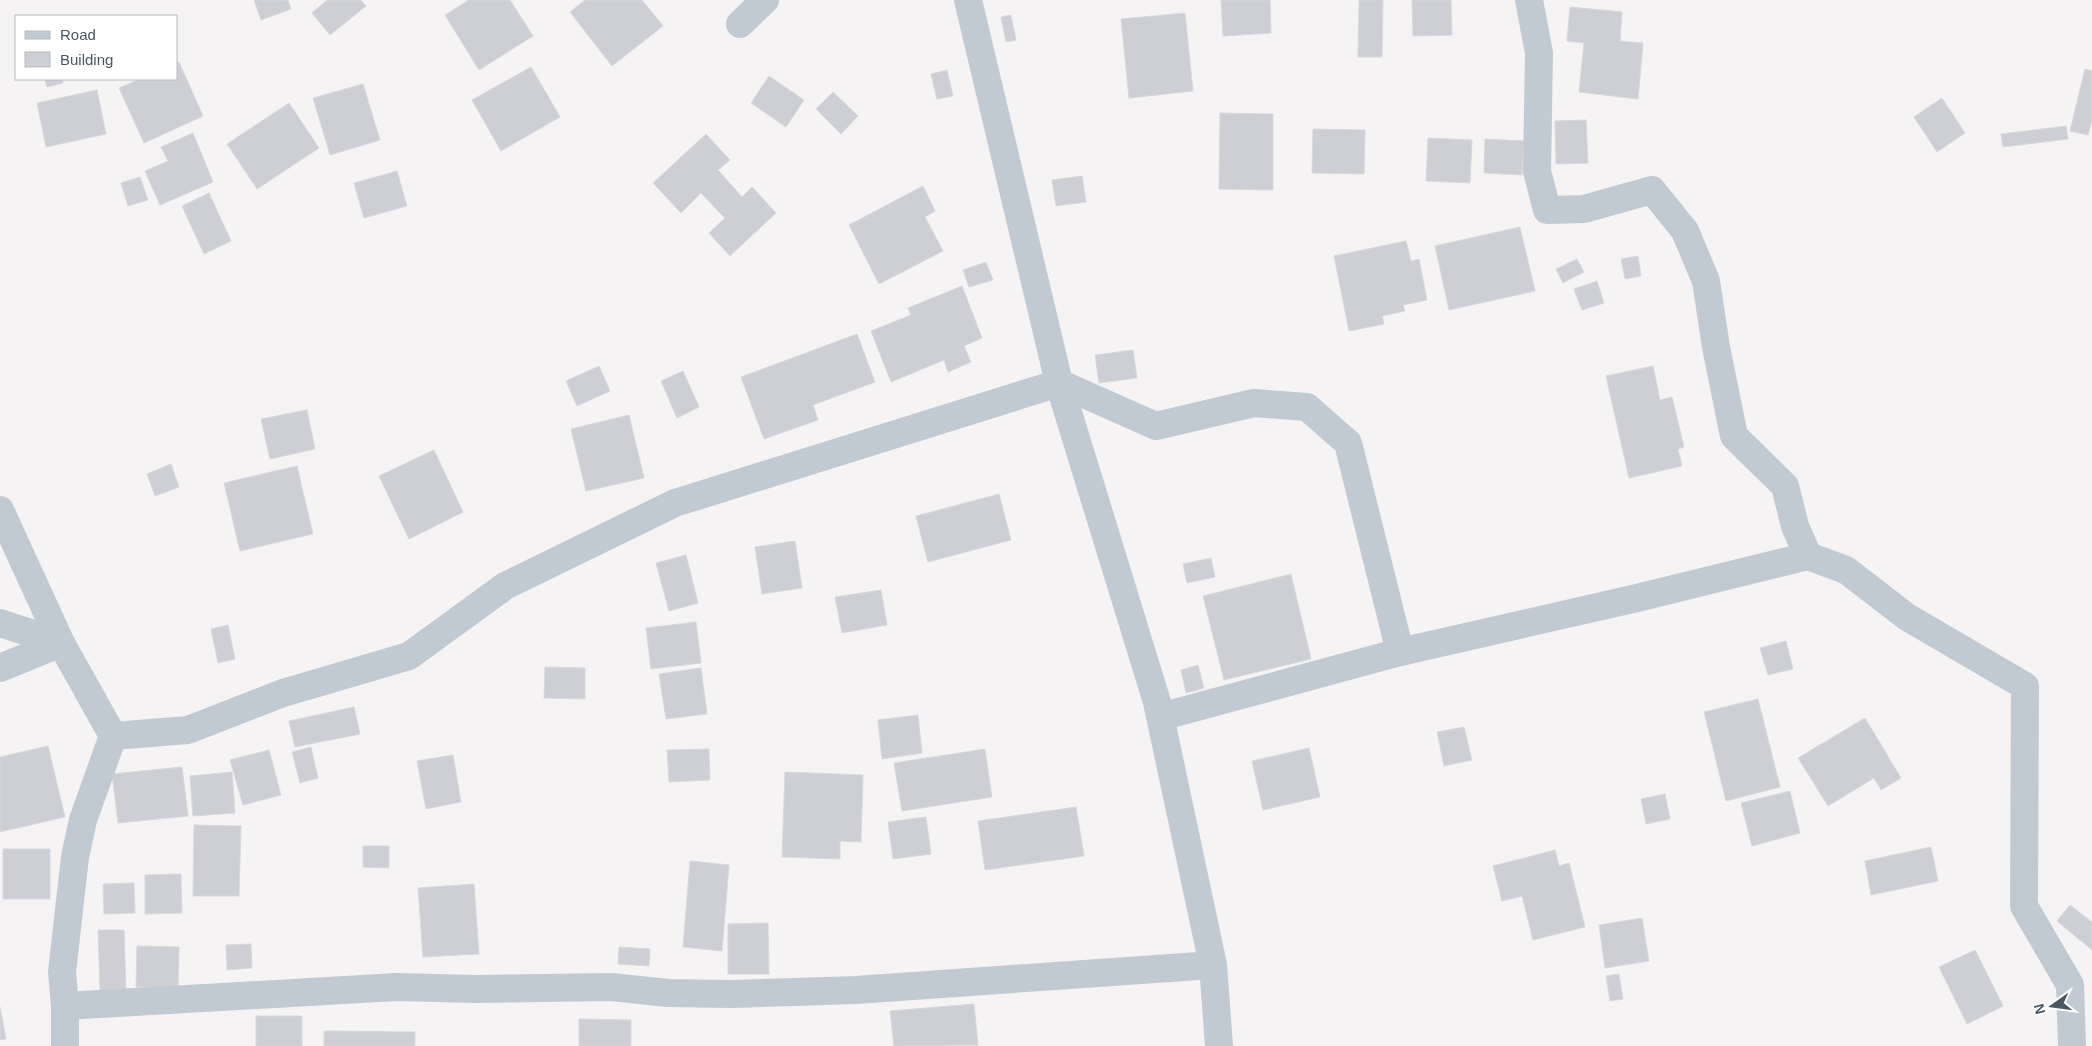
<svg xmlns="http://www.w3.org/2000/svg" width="2092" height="1046" font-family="Helvetica,sans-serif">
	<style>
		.building { fill: #cdcfd5; stroke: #d7d9de }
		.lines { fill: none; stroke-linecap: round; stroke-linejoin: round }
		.minor { stroke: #c1cad2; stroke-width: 28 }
	</style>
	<rect width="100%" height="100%" fill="#f5f3f3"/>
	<!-- building -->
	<path class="building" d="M254,0H288L291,9L261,20Z
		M327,0H361L366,6L330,35L312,13Z
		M469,0H510L533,36L479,70L445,15Z
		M585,0H642L663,26L612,66L570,12Z
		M1221,0H1270L1271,33L1223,36Z
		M1359,0H1383L1382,57H1358Z
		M1412,0H1451L1452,35L1413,36Z
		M1570,7L1622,12L1620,41L1643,43L1638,99L1579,92L1584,43L1567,41Z
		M1185,13L1193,91L1129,98L1121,19Z
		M1011,15L1016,40L1006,42L1001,17Z
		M179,62L203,116L144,143L119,88L140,79H176V63Z
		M531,67L560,117L501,151L472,100Z
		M2085,69L2092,71V120L2088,135L2070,131Z
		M947,70L953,96L937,99L931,74Z
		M769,76L804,100L786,127L751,103Z
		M45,79H62L63,83L47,87Z
		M363,84L380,140L330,155L313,98Z
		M97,90L106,134L46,147L37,103Z
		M833,92L858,116L841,134L816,109Z
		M1942,98L1965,133L1937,152L1914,117Z
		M289,103L319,148L257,189L227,144Z
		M1220,113L1273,114V190L1219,189Z
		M1586,120L1588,163L1556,164L1555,121Z
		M2066,126L2068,139L2003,147L2001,134Z
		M1313,129L1365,130L1364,174L1312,173Z
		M193,133L213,182L160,205L145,171L168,161L161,147Z
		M706,134L730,160L718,170L742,197L752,187L776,213L730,256L709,233L725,218L701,193L681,213L653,183Z
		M1428,138L1472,140L1470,183L1426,181Z
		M1485,139L1524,141L1522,175L1484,173Z
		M397,171L407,206L364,218L354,183Z
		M1082,176L1086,202L1056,206L1052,180Z
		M140,177L148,200L128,206L121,183Z
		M923,186L935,211L925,217L943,251L879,284L849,225Z
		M209,193L231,241L204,254L182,206Z
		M1520,227L1535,291L1449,310L1435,246Z
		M1406,241L1411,261L1419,259L1427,300L1403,305L1405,311L1382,316L1384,324L1349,331L1334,256Z
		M1638,256L1641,276L1625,279L1621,259Z
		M1577,259L1584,272L1563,283L1556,269Z
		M986,262L993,280L969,287L963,270Z
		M1597,281L1604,303L1582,310L1574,289Z
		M962,286L982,338L964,346L971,362L948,372L944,360L891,382L871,331L911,315L908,308Z
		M857,334L875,382L813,405L818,420L764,439L741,377Z
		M1133,350L1137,378L1099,383L1095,355Z
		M599,366L610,391L577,406L566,381Z
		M1653,366L1660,400L1672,397L1684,447L1678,449L1682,466L1629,478L1606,376Z
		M683,371L699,407L677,418L661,381Z
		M307,410L315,449L270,459L261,419Z
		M629,415L644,478L586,491L571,429Z
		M434,450L463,512L409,539L379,476Z
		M171,464L179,487L155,496L147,474Z
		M297,466L313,534L240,551L224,483Z
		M999,494L1011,540L928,562L916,516Z
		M795,541L802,588L762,594L755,547Z
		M686,555L698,603L669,611L656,563Z
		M1211,558L1215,577L1187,583L1183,564Z
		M1291,574L1311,659L1224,680L1203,596Z
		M881,590L887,625L842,633L835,597Z
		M696,622L701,663L651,669L646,628Z
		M228,625L235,659L218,663L211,629Z
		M1786,641L1793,669L1768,675L1760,648Z
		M1198,665L1204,688L1186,693L1181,670Z
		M545,667L585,668V699L544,698Z
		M701,668L707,714L666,719L659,674Z
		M1758,699L1780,787L1726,801L1704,712Z
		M354,707L360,734L295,747L289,721Z
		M918,715L922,753L882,759L878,720Z
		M1865,718L1901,778L1881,790L1874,778L1828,806L1798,758Z
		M1464,727L1472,760L1444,766L1437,732Z
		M48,746L65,817L0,832V757Z
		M311,747L318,778L300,783L292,752Z
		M1309,748L1320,797L1263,810L1252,761Z
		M709,749L710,780L669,782L667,750Z
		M985,749L992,797L902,811L894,763Z
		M269,750L281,795L243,805L230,760Z
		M453,755L461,802L426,809L417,761Z
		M182,767L188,816L118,823L112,774Z
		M232,772L235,813L193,816L190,776Z
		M785,772L863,775L861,842L840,841V859L782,857Z
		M1790,791L1800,833L1752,846L1741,803Z
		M1665,794L1670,819L1646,824L1641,799Z
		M1076,807L1084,856L985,870L978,821Z
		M926,817L931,854L893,859L888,822Z
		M194,825L241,826L239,896H193Z
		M363,846H389V868L363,867Z
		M1931,847L1938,881L1871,895L1865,861Z
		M3,849H50V899H3Z
		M1555,850L1559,866L1569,863L1585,927L1533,940L1522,896L1502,901L1493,866Z
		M690,861L729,865L722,951L683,947Z
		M181,874L182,913L145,914V875Z
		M134,883L135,913L104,914L103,884Z
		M474,884L479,954L423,957L418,888Z
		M2070,905L2092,922V950L2057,921Z
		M1642,918L1649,961L1605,968L1599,925Z
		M768,923L769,974H728V924Z
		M98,930H124L126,990L100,991Z
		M251,944L252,968L227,970L226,945Z
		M137,946L179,947L178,988L136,987Z
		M619,947L650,949L649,966L618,964Z
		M1975,950L2003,1006L1967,1024L1939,967Z
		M1619,974L1623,999L1610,1001L1606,976Z
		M974,1004L978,1045L894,1046L890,1011Z
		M0,1007L6,1039L0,1040Z
		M256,1016H302V1046H256Z
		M579,1019L631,1020V1046H579Z
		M324,1031L415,1032V1046H324Z"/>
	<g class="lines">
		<!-- minor -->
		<path class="minor" d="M968,0L1059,383L1157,702L1213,965L1219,1046
			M1529,0L1539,53L1537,171L1547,210L1584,209L1652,190L1685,231L1706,281L1716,347L1734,436L1785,486L1795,526L1808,556L1846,570L1907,617L2025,686L2024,906L2070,985L2072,1046
			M740,24L765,0
			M0,510L61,643L0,668
			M0,623L61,643L113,736L188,730L283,693L409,656L505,586L675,503L1059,383L1156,426L1254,403L1307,407L1348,443L1400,652
			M1160,717L1400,652L1637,598L1808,556
			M65,1006L396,987L477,989L611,987L668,993L731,994L856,990L1213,965
			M65,1046V1006L62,972L75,857L83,820L113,736"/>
	</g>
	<!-- legend -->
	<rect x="15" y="15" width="162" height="65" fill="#ffffff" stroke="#b7bbc0"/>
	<rect x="25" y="31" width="25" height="8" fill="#c1cad2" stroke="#b7bbc0"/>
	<text x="60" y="40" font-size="15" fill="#4a5661">Road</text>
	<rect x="25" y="52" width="25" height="15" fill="#cdcfd5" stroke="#b7bbc0"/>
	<text x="60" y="65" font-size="15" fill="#4a5661">Building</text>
	<!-- north arrow -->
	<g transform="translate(2052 1006) rotate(256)" stroke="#ffffff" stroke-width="4" paint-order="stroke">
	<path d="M0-4L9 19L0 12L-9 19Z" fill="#4a5661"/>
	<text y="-8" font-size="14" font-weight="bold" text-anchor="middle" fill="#4a5661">N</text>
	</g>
</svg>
